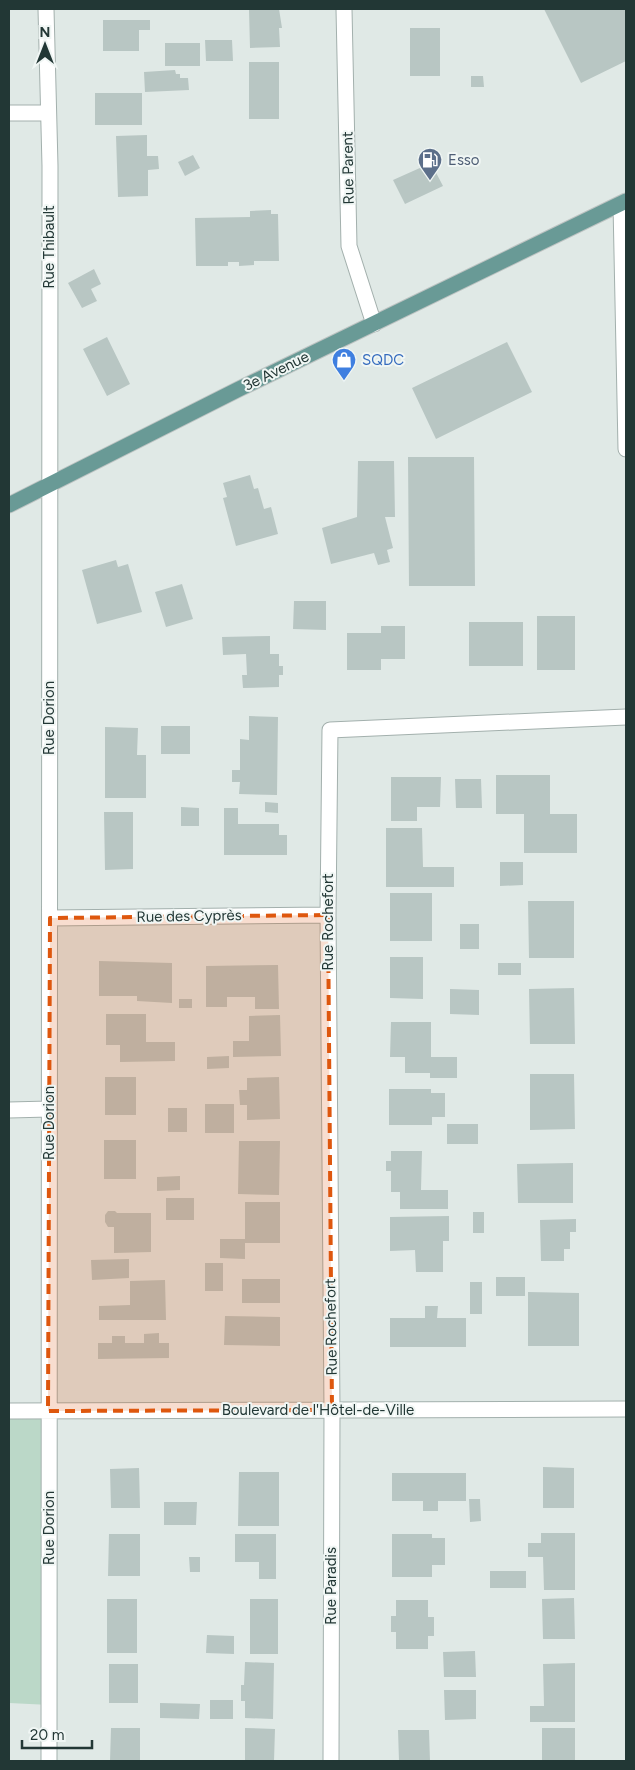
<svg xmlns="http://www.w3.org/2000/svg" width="635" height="1770" font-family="Figtree,sans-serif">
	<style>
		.green { fill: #bbd8c8 }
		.building { fill: #b8c6c3 }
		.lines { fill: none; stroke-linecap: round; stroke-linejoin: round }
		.minor-casing { stroke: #a3b0ad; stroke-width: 17 }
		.major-casing { stroke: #bdc3c2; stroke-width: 17 }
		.minor { stroke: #fff; stroke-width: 15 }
		.major { stroke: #699a96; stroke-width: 15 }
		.marked { fill: #de570e; fill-opacity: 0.2; stroke: #de570e; stroke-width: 4; stroke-dasharray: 10 6; stroke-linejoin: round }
		.labels { text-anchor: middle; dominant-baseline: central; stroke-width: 4; stroke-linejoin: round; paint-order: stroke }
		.service-label { font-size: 15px; fill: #4e5e75; stroke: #f0f6f4; text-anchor: start }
		.street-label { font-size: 15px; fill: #223735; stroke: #f0f6f4 }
		.shop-label { font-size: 15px; fill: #366cbe; stroke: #f0f6f4; text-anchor: start }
	</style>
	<rect width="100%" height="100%" fill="#e0e9e6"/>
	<!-- green -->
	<path class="green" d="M9,1411H48L50,1705L9,1703Z"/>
	<!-- building -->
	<path class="building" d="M249,9H279L282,28H279L280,47L250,48Z
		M544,9H626V61L581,83Z
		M103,20H150V30H139V51H103Z
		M410,28H440V76H410Z
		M205,40H232L233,61H206Z
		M165,43H200V66H165Z
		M249,62H279V119H249Z
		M175,70L176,74H180V78H188L189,90L145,92L144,72Z
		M471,76H483L484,87H471Z
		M95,93H142V125H95Z
		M147,135V156H158L159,169L148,170V196L118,197L116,136Z
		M193,155L200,168L185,176L178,162Z
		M431,163L443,186L405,204L393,180Z
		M271,210V214H278L279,261H254V265L239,266V262H228V266H196L195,218L250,217V211Z
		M94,269L101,284L91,289L97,301L82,308L68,283Z
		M107,337L130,384L107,396L83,349Z
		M507,342L532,392L436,439L412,388Z
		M408,457H474L475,586H409Z
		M358,461H394L395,517H385L393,548L387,550L390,562L378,565L374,553L331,564L322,528L357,517Z
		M250,475L254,489L258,488L264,509L271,507L278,534L236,546L223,498L227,497L223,483Z
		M116,560L118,567L128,564L142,612L97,624L82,570Z
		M182,584L193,619L166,627L155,592Z
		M294,601H326V630L293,629Z
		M537,616H575V670H537Z
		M469,622H523V666H469Z
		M381,626H405V659H381V670H347V633H381Z
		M270,636V654H279V666H283V675H279V687L243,688L242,675H247L246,654L223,655L222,637Z
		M249,716L278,717L277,795L239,794L240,782H232V770H240V739L249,740Z
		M161,726H190V754H161Z
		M105,727L138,728L137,755H146V798H105Z
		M496,775H550V814H577V853H524V814H496Z
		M391,777H441L440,807H417V821H391Z
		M455,779H481L482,808H456Z
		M265,802L278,803V813L265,812Z
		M181,807L199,808V826H181Z
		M224,808H238V824H279V835H287V855H224Z
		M104,812H133V869L105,870Z
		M386,828H422L423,867H454V887H386Z
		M500,862H523V885L500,886Z
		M390,893H432V941H390Z
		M528,901H574V958H529Z
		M460,924H479V949H460Z
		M390,957H423V999L390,998Z
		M99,961L172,963V1003L137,1001V996H99Z
		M498,963H521V975H498Z
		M278,965L279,1009H255V997H227V1007H206V966Z
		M574,988L575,1044H530L529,989Z
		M450,989L479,990V1015L450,1014Z
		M179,999H192V1008H179Z
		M106,1014H146V1042H175V1061L120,1062V1045H106Z
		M280,1015L281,1056L233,1057V1041H249V1016Z
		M391,1022H431V1057H457V1078H430V1073H405V1057H390Z
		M229,1056V1068L207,1069V1057Z
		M530,1074H574L575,1129L530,1130Z
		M105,1077H136V1115H105Z
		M279,1077L280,1119L247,1120V1105H240L239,1090H247V1078Z
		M389,1089H431V1093H445V1117H432V1125H389Z
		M205,1104H234V1133H205Z
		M168,1108H187V1132H168Z
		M447,1124H478V1144H447Z
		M104,1140H136V1179H104Z
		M239,1141H280L279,1195L238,1194Z
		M391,1151H422L421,1190H448V1209H400V1192H391V1171H386V1161H391Z
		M573,1163V1203H518L517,1164Z
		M180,1176V1190L157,1191V1177Z
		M166,1198H194V1220H166Z
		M245,1202H280V1243H245V1259L220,1258V1239H245Z
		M108,1211H115L117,1213H151V1252L114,1253V1227H108L105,1222V1215Z
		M473,1212H484V1233H473Z
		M449,1216V1241H443V1272H416L415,1250L390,1251V1217Z
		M576,1219V1232H570V1249H564V1261H541L540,1220Z
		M129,1259V1278L92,1280L91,1260Z
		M205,1263H223V1291H205Z
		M496,1277H525V1296H496Z
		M242,1279H280V1303H242Z
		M165,1280L166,1320H99V1306L130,1305V1281Z
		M470,1282H482V1314H470Z
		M528,1292L579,1293V1346H528Z
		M425,1306H438L437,1318H466V1347H390V1318H425Z
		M225,1316L280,1317V1346L224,1345Z
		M159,1333V1343H169V1358L98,1359V1343H112V1336H125V1343H144V1334Z
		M543,1467L574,1468V1508H543Z
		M139,1468L140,1508H111L110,1469Z
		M239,1472H279V1526H238Z
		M392,1473H466V1501H438V1511H423V1501H392Z
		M469,1499H480L481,1521L470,1522Z
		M164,1502H197L196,1525H164Z
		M541,1533H575V1590H544L543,1557H528V1543H541Z
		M109,1534H140V1576H108Z
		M235,1534H276V1579H259V1562H235Z
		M392,1534H432V1538H445V1565H432V1577H392Z
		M189,1557H200V1572H190Z
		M490,1571H526V1588H490Z
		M574,1598L575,1639H543L542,1599Z
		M107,1599H137V1653H107Z
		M250,1599H278V1654H250Z
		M396,1600H428V1617H434V1636H428V1649H396V1632H391V1616H396Z
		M207,1635L234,1636V1654L206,1653Z
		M475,1651L476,1677H444L443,1652Z
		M245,1662L274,1663L273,1719L245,1718V1701H241V1685H244Z
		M575,1663V1722H530V1706H544L543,1664Z
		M109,1664H138V1703H109Z
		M444,1690H476V1719L445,1720Z
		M210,1700H233V1719H210Z
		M160,1703L200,1704L199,1719L160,1718Z
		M111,1728H140V1761H110Z
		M245,1728L275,1729L274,1761H245Z
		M542,1728H575V1761H542Z
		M398,1730H429L430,1761H399Z"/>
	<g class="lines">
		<defs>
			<path id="minor" d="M46,9L50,166L49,1761
				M344,9L349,246L374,324
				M9,113H48
				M621,204L626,449
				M50,918L328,915
				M9,1110L49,1109
				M9,1411L626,1409
				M331,1761L332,1410L328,915L330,730L626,717"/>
			<path id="major" d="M9,505L239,389L626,201"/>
		</defs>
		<!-- minor casing -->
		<use href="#minor" class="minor-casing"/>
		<!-- major casing -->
		<use href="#major" class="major-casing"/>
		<!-- minor -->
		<use href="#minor" class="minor"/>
		<!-- major -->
		<use href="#major" class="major"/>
	</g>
	<!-- marked area -->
	<path class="marked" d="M328,915L332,1410L48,1411L50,918Z"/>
	<!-- icons -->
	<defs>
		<symbol id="fuel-pin" viewBox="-11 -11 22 30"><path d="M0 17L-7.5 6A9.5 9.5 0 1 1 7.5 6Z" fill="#5c6f8a" stroke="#f0f6f4"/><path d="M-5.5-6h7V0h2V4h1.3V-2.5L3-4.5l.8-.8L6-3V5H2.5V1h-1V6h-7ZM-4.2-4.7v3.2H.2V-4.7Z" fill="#fff"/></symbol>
		<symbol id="shop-pin" viewBox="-11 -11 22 30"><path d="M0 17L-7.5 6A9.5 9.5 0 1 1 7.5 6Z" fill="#3f7fe0" stroke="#f0f6f4"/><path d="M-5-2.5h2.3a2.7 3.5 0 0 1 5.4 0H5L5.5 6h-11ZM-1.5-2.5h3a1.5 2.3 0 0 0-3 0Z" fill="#fff"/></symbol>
	</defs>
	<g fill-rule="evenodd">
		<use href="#fuel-pin" x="416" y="146" width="28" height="38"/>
		<use href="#shop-pin" x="330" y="346" width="28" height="38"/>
	</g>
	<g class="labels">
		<!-- service labels -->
		<g class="service-label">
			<text x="448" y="160">Esso</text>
		</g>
		<!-- street labels -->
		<g class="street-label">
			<text transform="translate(348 168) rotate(-91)">Rue Parent</text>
			<text transform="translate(49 247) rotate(-90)">Rue Thibault</text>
			<text transform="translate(276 371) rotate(-26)">3e Avenue</text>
			<text transform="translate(49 718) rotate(-90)">Rue Dorion</text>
			<text transform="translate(189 916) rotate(-1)">Rue des Cyprès</text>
			<text transform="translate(328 922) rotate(-90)">Rue Rochefort</text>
			<text transform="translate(49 1123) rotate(-90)">Rue Dorion</text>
			<text transform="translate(331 1327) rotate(-91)">Rue Rochefort</text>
			<text x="318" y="1410">Boulevard de l'Hôtel-de-Ville</text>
			<text transform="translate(49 1528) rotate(-90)">Rue Dorion</text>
			<text transform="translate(331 1586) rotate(-90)">Rue Paradis</text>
		</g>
		<!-- shop labels -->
		<g class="shop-label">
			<text x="362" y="360">SQDC</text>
		</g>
	</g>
	<!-- border -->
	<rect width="635" height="1770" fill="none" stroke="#223735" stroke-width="20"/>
	<!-- north arrow -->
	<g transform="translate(45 45)" stroke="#f0f6f4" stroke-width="4" paint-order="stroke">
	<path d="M0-4L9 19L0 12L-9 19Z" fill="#223735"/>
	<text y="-8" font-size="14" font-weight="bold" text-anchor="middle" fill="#223735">N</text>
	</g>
	<!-- scale -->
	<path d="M22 1740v8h70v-8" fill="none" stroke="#223735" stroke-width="2.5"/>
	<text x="30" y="1740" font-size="15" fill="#223735" stroke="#f0f6f4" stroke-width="4" paint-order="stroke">20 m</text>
</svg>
